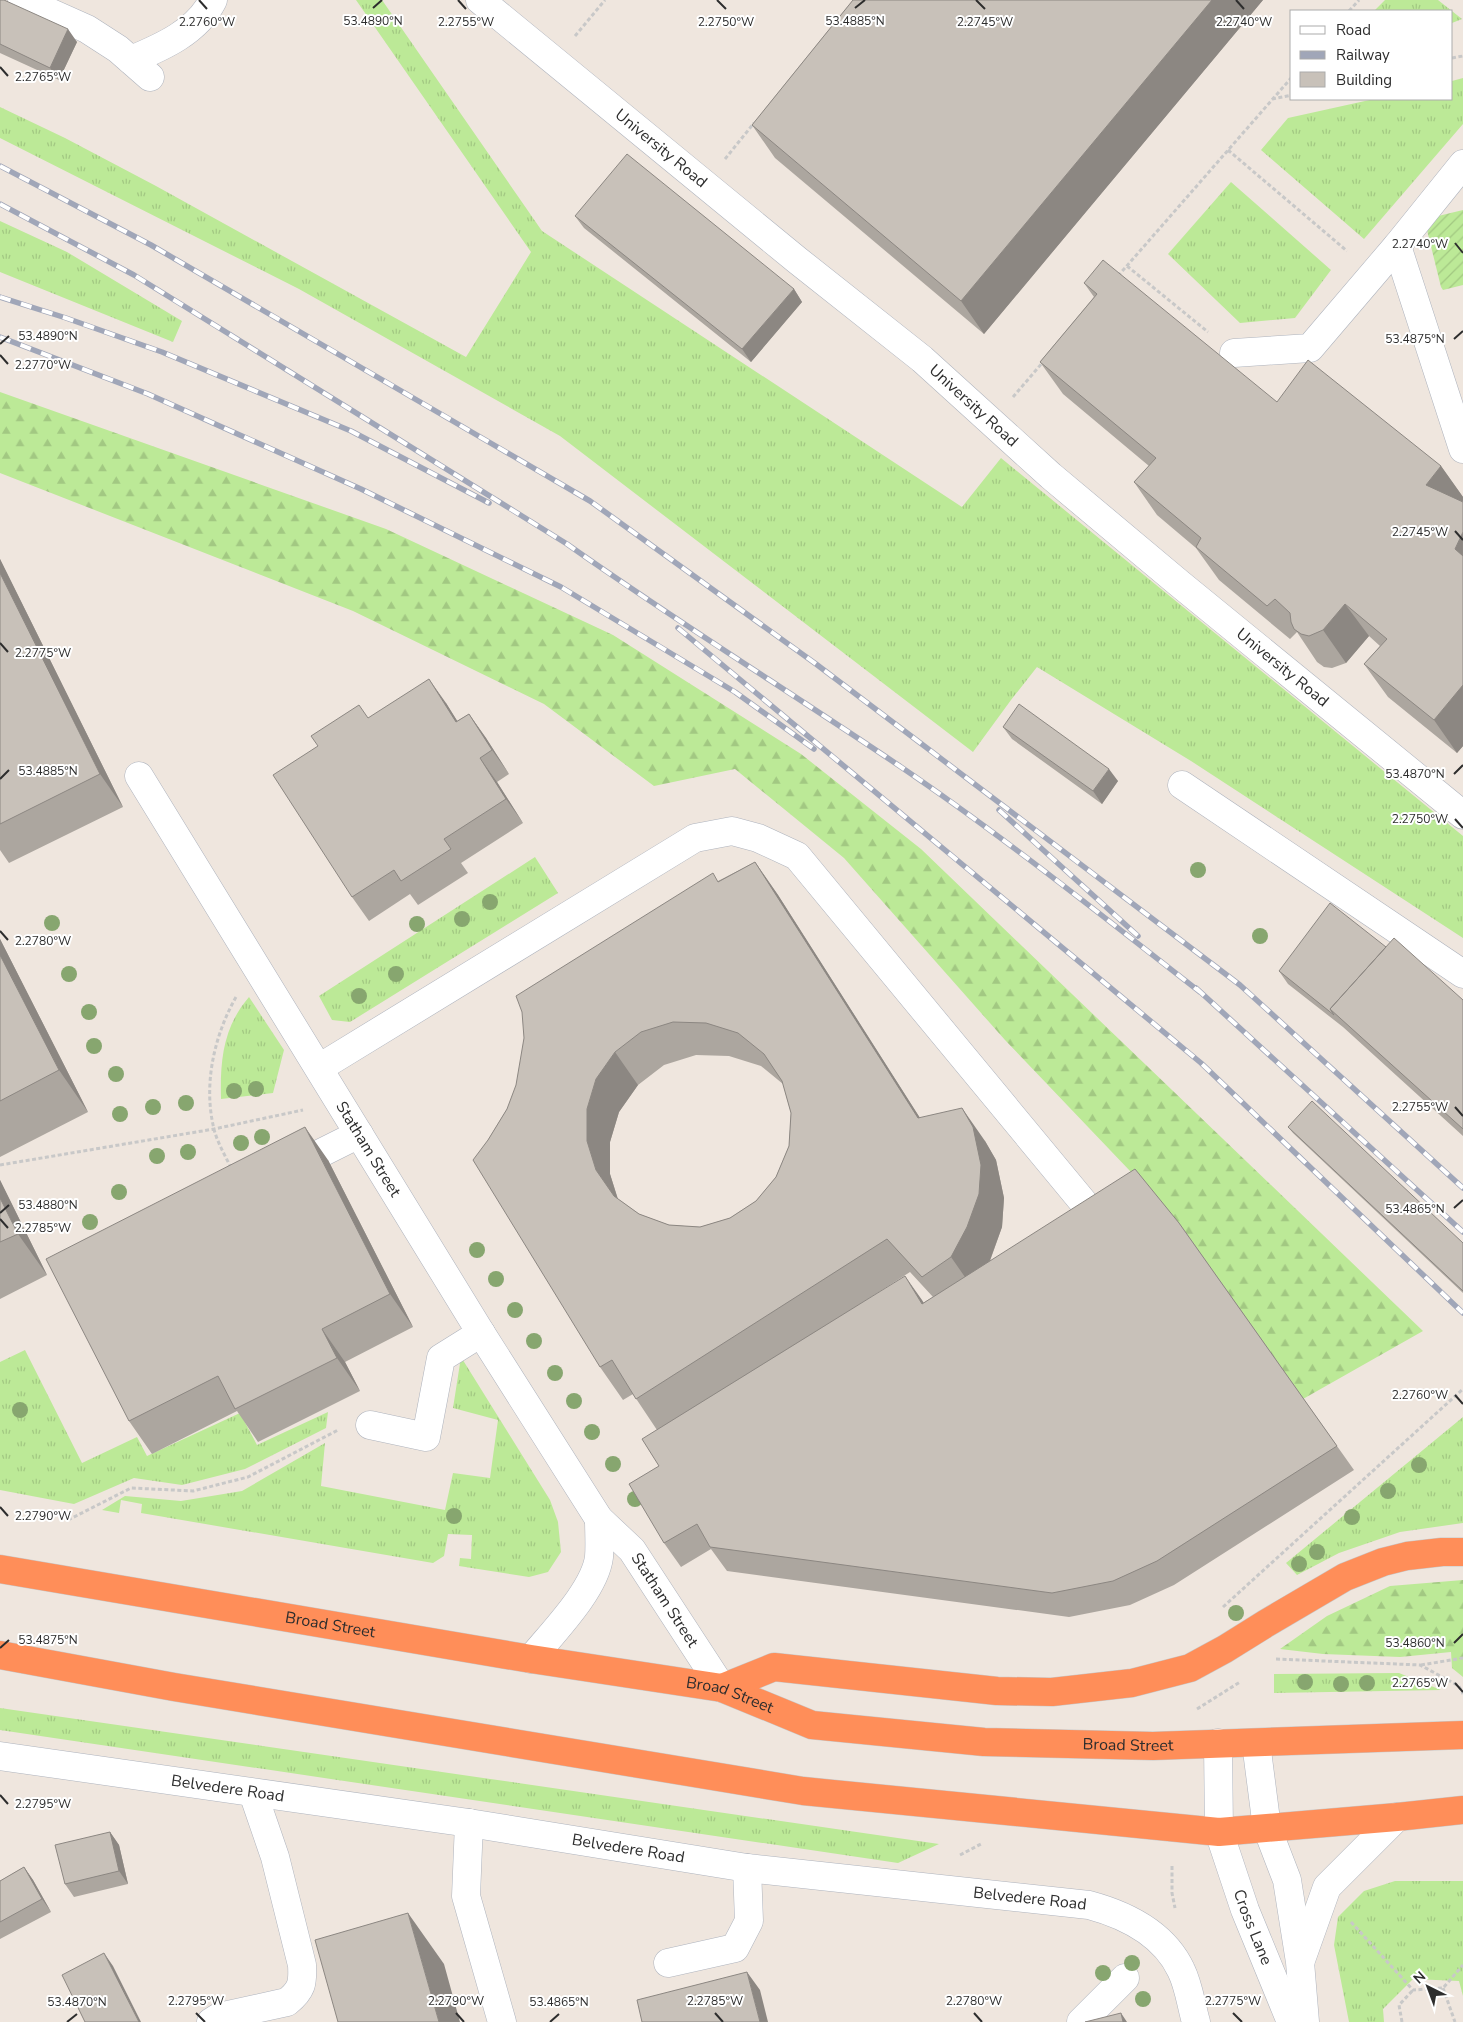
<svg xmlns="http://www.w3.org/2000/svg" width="1463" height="2022" font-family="'Nunito Sans',sans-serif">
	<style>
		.grass { fill: url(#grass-tufts) }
		.forest { fill: url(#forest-firs) }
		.garden { fill: url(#garden-furrows) }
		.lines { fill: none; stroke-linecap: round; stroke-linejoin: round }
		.minor-casing { stroke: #aeb3bd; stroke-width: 29 }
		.highway-casing { stroke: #c8c8c8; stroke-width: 29 }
		.path { stroke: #c8c8c8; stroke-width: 3; stroke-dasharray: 4 2.5; stroke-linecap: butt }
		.minor { stroke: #fff; stroke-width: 28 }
		.highway { stroke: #ff8e59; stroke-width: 28 }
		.rail-casing { stroke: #a0a6b8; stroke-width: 5.5 }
		.rail { stroke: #fff; stroke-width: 4; stroke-dasharray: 11; stroke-linecap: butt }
		.tree { fill: #87a66f }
		.wall { fill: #aca69f; fill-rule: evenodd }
		.shaded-wall { fill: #8c8782 }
		.building { fill: #c8c1b9; stroke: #8c8782; fill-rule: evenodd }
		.ticks { fill: none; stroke: #2d2d2d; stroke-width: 2 }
		.labels { text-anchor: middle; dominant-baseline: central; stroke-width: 4; stroke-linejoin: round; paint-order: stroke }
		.street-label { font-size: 16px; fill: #2d2d2d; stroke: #fff }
		.ticks-label { font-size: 12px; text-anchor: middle; fill: #2d2d2d; stroke: #fff; stroke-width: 4; stroke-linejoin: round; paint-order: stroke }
	</style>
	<defs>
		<pattern id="grass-tufts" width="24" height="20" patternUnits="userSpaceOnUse" patternTransform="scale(1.25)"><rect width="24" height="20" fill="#bce997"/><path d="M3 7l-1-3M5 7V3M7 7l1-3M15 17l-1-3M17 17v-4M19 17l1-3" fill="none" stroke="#a2c882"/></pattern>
		<pattern id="forest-firs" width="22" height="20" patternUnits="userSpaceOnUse" patternTransform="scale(1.25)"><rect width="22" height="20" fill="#bce997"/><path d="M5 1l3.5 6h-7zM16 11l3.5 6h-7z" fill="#a2c882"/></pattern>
		<pattern id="garden-furrows" width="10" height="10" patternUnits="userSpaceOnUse" patternTransform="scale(1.25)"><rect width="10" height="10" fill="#bce997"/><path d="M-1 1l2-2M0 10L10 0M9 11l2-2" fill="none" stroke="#a2c882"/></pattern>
	</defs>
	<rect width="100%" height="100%" fill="#efe6de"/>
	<!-- grass -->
	<path class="grass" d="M356,0H382L542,231L962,507L1001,458L1463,836V938L1191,761L1037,667L1011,700L973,752L560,436L299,289L0,138V107L65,138L156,186L466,357L531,252Z
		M1385,0H1438L1462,19L1452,23V11H1374Z
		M1463,78V124L1364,239L1261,150L1288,118L1374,99H1452V81Z
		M1231,182L1331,270L1295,318L1240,323L1168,254Z
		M0,221L67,252L182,321L173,342L0,272Z
		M535,857L558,893L350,1022L332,1020L319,996Z
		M249,997L284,1050L273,1093L221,1099C220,1061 223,1027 249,997Z
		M25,1350L82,1463L137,1437L147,1456L240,1413L257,1445L328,1412L326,1428L245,1469L182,1485L134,1478L74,1504L0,1490V1362Z
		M461,1357L550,1500L558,1522L561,1552L548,1572L529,1577L459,1566L460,1558L471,1559L472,1535L448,1534L444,1556L433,1563L141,1513L142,1504L121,1500L119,1513L102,1510L125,1496L181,1501L242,1491L325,1443L321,1486L445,1510L453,1473L490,1478L498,1420L453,1408Z
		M1463,1417V1523L1400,1532L1339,1553L1297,1575L1286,1563Z
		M1399,1673L1441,1690L1274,1693V1674Z
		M0,1708L939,1844L898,1863L0,1730Z
		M1395,1881H1463V1996L1459,1981L1413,1979L1383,2009L1384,2022H1349L1334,1945L1338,1917L1364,1891Z"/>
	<!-- forest -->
	<path class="forest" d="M0,392L386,529L613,635L801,754L921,849L1423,1331L1303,1399L1195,1247L1151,1193L1005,1040L844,858L735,769L654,786L544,704L353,611L0,473Z
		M1463,1580V1677L1452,1668L1451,1652L1400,1657L1323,1654L1280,1649L1327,1616L1390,1586Z"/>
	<!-- garden -->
	<path class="garden" d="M1463,210V285L1443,290L1441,287L1426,226L1430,218Z"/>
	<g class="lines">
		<defs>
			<g id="minor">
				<path d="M22,0L87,29L118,49L150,77"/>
				<path id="s1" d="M480,0L797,260L922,359L1051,476L1180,584L1463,815"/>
				<path d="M131,60C162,47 197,32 213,0"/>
				<path d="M1463,164L1397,246L1463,449"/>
				<path d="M1234,353L1310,348L1397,246"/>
				<path id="s2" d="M139,776L481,1333L599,1519L632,1550L722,1688"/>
				<path d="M1182,785L1463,974"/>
				<path d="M319,1068L695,838L732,831L758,838L797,856L1088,1208"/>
				<path d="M289,1169L359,1134"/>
				<path d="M370,1425L426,1437L441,1358L481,1333"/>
				<path d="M531,1659C552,1633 595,1590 599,1557C600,1545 599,1531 599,1519"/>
				<path id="s3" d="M1218,1743L1219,1832L1245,1910L1291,2022"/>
				<path d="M1256,1743L1267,1828L1287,1880L1300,1962L1305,2022"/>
				<path id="s4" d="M0,1756L469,1823L747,1868L1089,1905C1126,1915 1164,1934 1181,1970C1189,1986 1191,2005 1196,2022"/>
				<path d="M469,1823L466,1896L502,2022"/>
				<path d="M1301,1960L1327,1887L1397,1817"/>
				<path d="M668,1963L735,1948L749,1921L747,1868"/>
				<path d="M211,2022L219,2017L287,2002C302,1990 303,1983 302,1965L275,1857L253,1793"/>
				<path d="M1081,2022L1125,1978"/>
			</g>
			<g id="highway">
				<path id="s5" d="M0,1569L531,1659L722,1688L812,1725L984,1742L1153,1746L1463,1735"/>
				<path d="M0,1655L174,1687L803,1791L1219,1832L1397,1817L1463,1810"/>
				<path d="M722,1688L774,1667L997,1691L1052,1692L1132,1683L1190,1668L1225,1649L1265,1624L1345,1577L1383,1562L1407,1556L1442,1552H1463"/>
			</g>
		</defs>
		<!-- minor casing -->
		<use href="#minor" class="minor-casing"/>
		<!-- highway casing -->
		<use href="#highway" class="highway-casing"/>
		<!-- path -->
		<path class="path" d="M1349,11L1359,0
			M575,36L605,0
			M1452,58L1463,56
			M1272,99L1292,95
			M1228,150L1347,251
			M725,159L754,123
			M1127,266L1208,332
			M1118,276L1292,77
			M1013,397L1043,362
			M0,1165L214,1129L303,1110
			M231,1168C225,1155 217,1142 214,1129C203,1085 214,1036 236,997
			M68,1520L131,1488L193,1491L248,1477L338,1430
			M1223,1607L1463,1389
			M1276,1659L1420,1665L1459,1686L1463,1694
			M1421,1665L1463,1658
			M1197,1709L1240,1682
			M960,1855L981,1844
			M1172,1866V1893L1175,1908
			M1351,1922L1413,1990L1443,1988L1463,1965
			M1443,1988L1455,2022
			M1402,2022L1399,2005L1413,1990"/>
		<!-- minor -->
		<use href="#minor" class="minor"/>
		<!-- highway -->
		<use href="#highway" class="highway"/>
		<defs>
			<path id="rail" d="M0,166L151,245L590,501L816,664L1240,985L1463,1188
				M0,204L134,275L567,544C676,621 790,692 901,767C1004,837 1101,915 1200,992
				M0,297L66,318L162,352L351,431L489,503
				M0,337L148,394L361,489L561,587L735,692L814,749
				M678,628L1201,1063L1463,1313
				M999,810L1138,936
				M1196,988L1463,1232"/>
		</defs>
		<!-- rail casing -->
		<use href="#rail" class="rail-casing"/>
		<!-- rail -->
		<use href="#rail" class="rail"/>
	</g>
	<!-- trees -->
	<g class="tree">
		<circle cx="1198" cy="870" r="8"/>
		<circle cx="490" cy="902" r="8"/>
		<circle cx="462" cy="919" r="8"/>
		<circle cx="52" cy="923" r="8"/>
		<circle cx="417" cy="924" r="8"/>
		<circle cx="1260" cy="936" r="8"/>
		<circle cx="69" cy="974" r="8"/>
		<circle cx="396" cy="974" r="8"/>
		<circle cx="359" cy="996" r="8"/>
		<circle cx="89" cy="1012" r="8"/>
		<circle cx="94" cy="1046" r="8"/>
		<circle cx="116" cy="1074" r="8"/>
		<circle cx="256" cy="1089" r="8"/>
		<circle cx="234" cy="1091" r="8"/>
		<circle cx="186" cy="1103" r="8"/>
		<circle cx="153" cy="1107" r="8"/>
		<circle cx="120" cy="1114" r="8"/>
		<circle cx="262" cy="1137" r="8"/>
		<circle cx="241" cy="1143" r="8"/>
		<circle cx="188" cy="1152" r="8"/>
		<circle cx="157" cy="1156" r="8"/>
		<circle cx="119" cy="1192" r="8"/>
		<circle cx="90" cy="1222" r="8"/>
		<circle cx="477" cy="1250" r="8"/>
		<circle cx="496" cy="1279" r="8"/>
		<circle cx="515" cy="1310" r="8"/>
		<circle cx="534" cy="1341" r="8"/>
		<circle cx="555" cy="1373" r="8"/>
		<circle cx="574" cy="1401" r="8"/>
		<circle cx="20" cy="1410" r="8"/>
		<circle cx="592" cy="1432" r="8"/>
		<circle cx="613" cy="1464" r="8"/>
		<circle cx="1419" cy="1465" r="8"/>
		<circle cx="1388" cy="1491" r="8"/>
		<circle cx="635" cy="1499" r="8"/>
		<circle cx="454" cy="1516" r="8"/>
		<circle cx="1352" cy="1517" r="8"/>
		<circle cx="1317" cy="1552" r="8"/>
		<circle cx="1299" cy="1564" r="8"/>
		<circle cx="1236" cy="1613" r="8"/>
		<circle cx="1305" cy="1682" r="8"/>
		<circle cx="1367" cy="1683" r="8"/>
		<circle cx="1341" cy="1684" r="8"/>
		<circle cx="1132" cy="1963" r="8"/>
		<circle cx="1103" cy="1973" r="8"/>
		<circle cx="1143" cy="1999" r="8"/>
	</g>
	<!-- wall -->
	<path class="wall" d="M0,0L77,42L59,80L0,53Z
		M853,0H1263L984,334L775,158L752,125Z
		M575,216L794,289L802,302L751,362L584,228Z
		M1084,283L1277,402L1441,466L1463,497V501L1462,502H1463V746L1457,753L1388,697L1364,664L1380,646L1369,636L1346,663L1332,668L1324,667L1317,662L1297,632L1290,639L1219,580L1196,548L1157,515L1134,482L1149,466L1063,394L1040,362L1094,297Z
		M0,559L123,807L9,863L0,850Z
		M446,703L457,721L469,714L486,738L509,774L497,782L523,823L461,863L468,873L418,905L410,894L369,921L352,897L368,718Z
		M1003,727L1118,781L1102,804L1012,739Z
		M755,862L778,895L920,1118L985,1141L996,1160L1004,1198L1002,1227L990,1261L1179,1223L1354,1470L1174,1585L1130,1605L1069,1617L727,1571L711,1549L681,1567L664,1543L659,1466L657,1430L633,1394L623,1400L600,1367L488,1140L507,1109L718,881ZM696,1055L729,1056L761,1066L783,1084L791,1113L789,1146L776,1177L756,1201L730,1218L700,1227L669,1225L639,1214L618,1199L610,1174V1142L619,1112L638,1085L664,1065ZM910,1272L933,1297L923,1303L826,1326Z
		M0,939L88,1112L0,1157Z
		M1386,947L1463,1000V1136L1343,1027L1288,984L1279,971Z
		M1288,1127L1463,1243V1293L1293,1133Z
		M328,1160L413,1327L345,1362L360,1391L258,1442L237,1411L152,1454L129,1421Z
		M0,1180L47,1275L0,1299Z
		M110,1832L119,1845L128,1884L74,1897L65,1884Z
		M24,1867L33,1880L51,1912L0,1939V1881Z"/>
	<!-- shaded-wall -->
	<path class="shaded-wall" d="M1212,0H1263L984,334L961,301Z
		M68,29L77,42L59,80L50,68Z
		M794,289L802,302L751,362L742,349Z
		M1441,466L1463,497V501L1449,518L1426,485Z
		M1463,532V561L1455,549Z
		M0,559L123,807L100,774L0,573Z
		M1345,604L1369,636L1346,663L1323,630Z
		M429,679L446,703L473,746L456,722Z
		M1463,685V746L1457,753L1434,720Z
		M469,714L486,738L509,774L492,750Z
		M480,758L497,782L523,823L506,799Z
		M1109,769L1118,781L1102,804L1093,791Z
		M755,862L778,895L941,1151L918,1118Z
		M0,939L88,1112L59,1070L0,955Z
		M615,1052L638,1085L619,1112L610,1142V1174L619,1203L596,1170L587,1141V1109L596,1079Z
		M962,1108L985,1141L996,1160L1004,1198L1002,1227L990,1260L974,1290L951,1257Z
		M305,1127L328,1160L413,1327L390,1294Z
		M0,1180L1,1182L47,1275L18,1234L0,1198Z
		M905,1276L922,1300L939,1328L922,1304Z
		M322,1329L345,1362L360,1391L337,1358Z
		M110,1832L119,1845L128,1884L119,1871Z
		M24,1867L33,1880L51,1912L42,1899Z
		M408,1913L444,1964L460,2022H439Z
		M104,1953L113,1966L141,2022H139Z
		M747,1972L760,1990L768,2022H760Z
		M1121,2013L1127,2022H1123Z"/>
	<!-- building -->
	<path class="building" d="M0,0H4L68,29L50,68L0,44Z
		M853,0H1212L961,301L752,125Z
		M627,154L794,289L742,349L575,216Z
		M1103,260L1277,402L1308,360L1441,466L1426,485L1463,502V532L1455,549L1463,556V685L1434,720L1364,664L1387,639L1345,604L1323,630L1309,636L1301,634L1294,629L1291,622L1290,613L1275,599L1267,606L1196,547L1201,538L1134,482L1156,458L1040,362L1097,294L1084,283Z
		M0,573L100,774L0,824Z
		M429,679L456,722L469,714L492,750L480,758L506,799L444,839L451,849L401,881L394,870L352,897L273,775L318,746L311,736L359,705L368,718Z
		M1019,704L1109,769L1093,791L1003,727Z
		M755,862L918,1118L962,1108L973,1127L981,1165L979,1194L967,1227L951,1257L922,1277L887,1239L636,1399L612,1360L600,1367L473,1160L488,1140L507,1109L516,1085L524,1038L522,1012L516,996L713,873L718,882ZM673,1022L706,1023L738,1033L764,1054L782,1081L791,1113L789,1146L776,1177L756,1201L730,1218L700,1227L669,1225L639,1214L614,1196L596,1170L587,1141V1109L596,1079L615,1052L641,1032Z
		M1330,903L1386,947L1330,1009L1334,1015L1279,971Z
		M1394,938L1463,1000V1129L1330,1009Z
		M0,955L59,1070L0,1101Z
		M1312,1101L1463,1243V1291L1288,1127Z
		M305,1127L390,1294L322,1329L337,1358L235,1409L218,1376L129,1421L46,1259Z
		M1135,1169L1179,1223L1337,1446L1157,1561L1113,1581L1052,1593L710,1547L697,1524L664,1543L629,1484L659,1466L642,1439L905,1276L922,1304Z
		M0,1198L18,1234L0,1242Z
		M110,1832L119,1871L65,1884L55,1845Z
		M24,1867L42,1899L0,1922V1881Z
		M408,1913L439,2022H338L315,1940Z
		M104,1953L139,2022H85L62,1975Z
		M747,1972L760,2022H642L637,2000Z
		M1121,2013L1123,2022H1085Z"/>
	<!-- ticks -->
	<path class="ticks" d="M199,0L207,9M458,0L466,9M717,0L726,9M976,0L985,9M1236,0L1244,9M373,8L382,0M855,8L865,0M0,67L8,76M1455,243L1463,253M1454,339L1463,331M0,344L9,336M0,355L8,364M1455,531L1463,540M0,643L8,652M1454,774L1463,765M0,779L9,770M1455,819L1463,828M0,931L8,940M1455,1107L1463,1116M1454,1208L1463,1200M0,1213L9,1205M0,1219L8,1228M1455,1395L1463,1404M0,1507L8,1516M1454,1643L1463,1634M0,1648L9,1640M1455,1683L1463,1692M0,1795L8,1804M196,2013L205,2022M456,2013L464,2022M715,2013L723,2022M974,2013L982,2022M1233,2013L1242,2022M67,2022L77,2014M550,2022L559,2014"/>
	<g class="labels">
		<!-- street labels -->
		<g class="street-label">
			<text stroke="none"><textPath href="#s1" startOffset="234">University Road</textPath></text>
			<text stroke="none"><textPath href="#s1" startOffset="639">University Road</textPath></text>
			<text stroke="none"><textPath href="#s1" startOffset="1044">University Road</textPath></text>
			<text stroke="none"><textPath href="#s2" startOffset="438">Statham Street</textPath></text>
			<text stroke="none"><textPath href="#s2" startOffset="979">Statham Street</textPath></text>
			<text stroke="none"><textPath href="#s5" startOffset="335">Broad Street</textPath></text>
			<text stroke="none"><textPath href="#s5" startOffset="741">Broad Street</textPath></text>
			<text stroke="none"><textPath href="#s5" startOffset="1146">Broad Street</textPath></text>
			<text stroke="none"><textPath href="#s4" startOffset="230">Belvedere Road</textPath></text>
			<text stroke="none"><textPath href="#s4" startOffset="635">Belvedere Road</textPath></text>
			<text stroke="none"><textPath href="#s4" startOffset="1040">Belvedere Road</textPath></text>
			<text stroke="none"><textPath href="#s3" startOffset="190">Cross Lane</textPath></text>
		</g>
	</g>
	<g class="ticks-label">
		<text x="855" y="25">53.4885°N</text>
		<text x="373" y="25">53.4890°N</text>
		<text x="207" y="26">2.2760°W</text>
		<text x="466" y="26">2.2755°W</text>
		<text x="985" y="26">2.2745°W</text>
		<text x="726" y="26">2.2750°W</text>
		<text x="1244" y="26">2.2740°W</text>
		<text x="43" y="81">2.2765°W</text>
		<text x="1420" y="248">2.2740°W</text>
		<text x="48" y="340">53.4890°N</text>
		<text x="1415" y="343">53.4875°N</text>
		<text x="43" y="369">2.2770°W</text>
		<text x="1420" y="536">2.2745°W</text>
		<text x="43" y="657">2.2775°W</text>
		<text x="48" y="775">53.4885°N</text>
		<text x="1415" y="778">53.4870°N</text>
		<text x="1420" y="823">2.2750°W</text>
		<text x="43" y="945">2.2780°W</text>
		<text x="1420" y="1111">2.2755°W</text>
		<text x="48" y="1209">53.4880°N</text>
		<text x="1415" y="1213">53.4865°N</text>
		<text x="43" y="1232">2.2785°W</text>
		<text x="1420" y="1399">2.2760°W</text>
		<text x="43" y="1520">2.2790°W</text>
		<text x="48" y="1644">53.4875°N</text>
		<text x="1415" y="1647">53.4860°N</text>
		<text x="1420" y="1687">2.2765°W</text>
		<text x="43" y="1808">2.2795°W</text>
		<text x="196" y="2005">2.2795°W</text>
		<text x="456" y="2005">2.2790°W</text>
		<text x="715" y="2005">2.2785°W</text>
		<text x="974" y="2005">2.2780°W</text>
		<text x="1233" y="2005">2.2775°W</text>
		<text x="77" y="2006">53.4870°N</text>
		<text x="559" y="2006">53.4865°N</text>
	</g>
	<!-- legend -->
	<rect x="1290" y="10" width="162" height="90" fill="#ffffff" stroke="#ababab"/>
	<rect x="1300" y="26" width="25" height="8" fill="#ffffff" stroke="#ababab"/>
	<text x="1336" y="35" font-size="15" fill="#2d2d2d">Road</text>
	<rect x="1300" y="51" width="25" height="8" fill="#a0a6b8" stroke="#ababab"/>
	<text x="1336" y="60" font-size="15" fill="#2d2d2d">Railway</text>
	<rect x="1300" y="72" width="25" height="15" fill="#c8c1b9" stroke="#ababab"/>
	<text x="1336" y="85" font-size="15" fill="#2d2d2d">Building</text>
	<!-- north arrow -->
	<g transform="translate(1428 1987) rotate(318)" stroke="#ffffff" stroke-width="4" paint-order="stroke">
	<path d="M0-4L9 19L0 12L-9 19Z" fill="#2d2d2d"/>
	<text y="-8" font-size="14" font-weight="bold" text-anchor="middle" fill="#2d2d2d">N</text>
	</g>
</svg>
